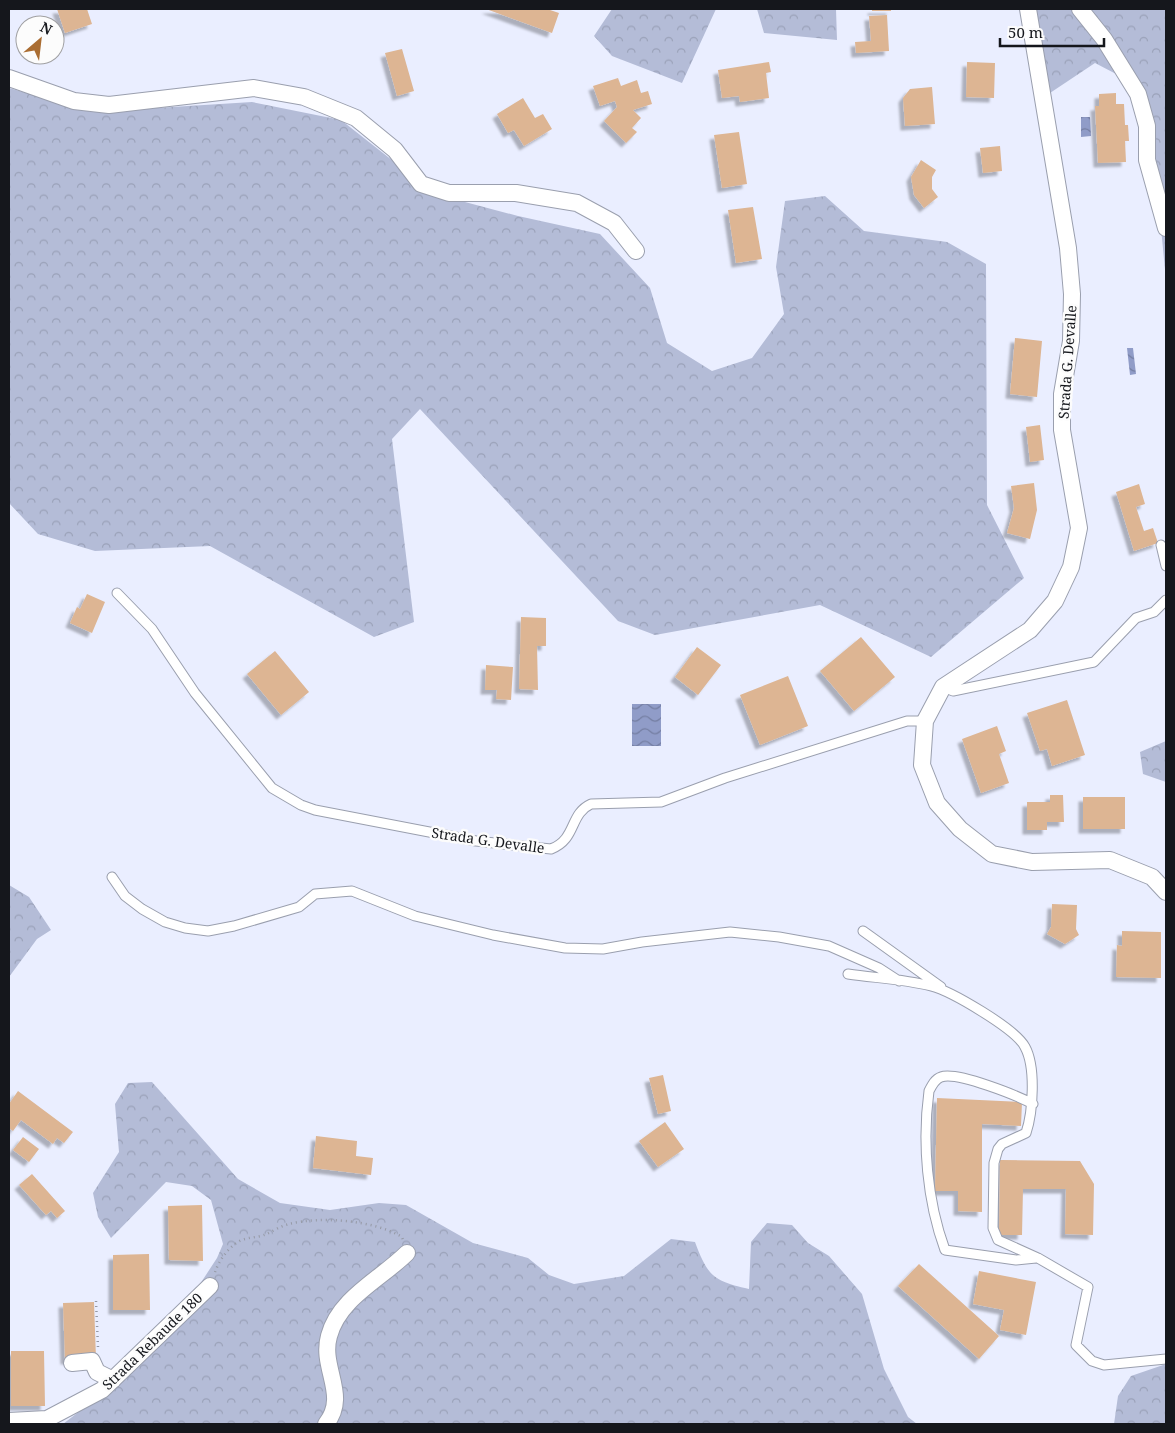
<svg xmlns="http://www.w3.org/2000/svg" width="1175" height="1433" font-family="'Noto Serif',serif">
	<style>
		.forest { fill: url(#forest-crowns) }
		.water { fill: url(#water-waves) }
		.building { fill: #ddb593; filter: url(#shadow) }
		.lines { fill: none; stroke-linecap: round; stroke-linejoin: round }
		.service-casing { stroke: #9a9fae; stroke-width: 11 }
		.minor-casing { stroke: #9a9fae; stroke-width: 18 }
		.path { stroke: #9599a5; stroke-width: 2.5; stroke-dasharray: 1 4; stroke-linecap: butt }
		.service { stroke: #fff; stroke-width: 9 }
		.minor { stroke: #fff; stroke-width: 16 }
		.labels { text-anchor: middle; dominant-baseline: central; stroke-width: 5; stroke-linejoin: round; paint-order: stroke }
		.street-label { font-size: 14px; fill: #15171c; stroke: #fcfcfc }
	</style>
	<defs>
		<pattern id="forest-crowns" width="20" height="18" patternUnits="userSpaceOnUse" patternTransform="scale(1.25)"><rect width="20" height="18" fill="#b4bcd7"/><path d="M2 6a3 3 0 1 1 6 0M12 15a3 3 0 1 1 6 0" fill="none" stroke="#9aa1b8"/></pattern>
		<pattern id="water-waves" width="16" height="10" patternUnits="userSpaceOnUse" patternTransform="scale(1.25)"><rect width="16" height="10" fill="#909cc8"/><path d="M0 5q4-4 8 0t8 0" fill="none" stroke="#747ea2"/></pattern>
		<filter id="shadow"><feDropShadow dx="-4.5" dy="4.5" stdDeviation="1" flood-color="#0004"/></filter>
	</defs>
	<rect width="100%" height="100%" fill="#eaeeff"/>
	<!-- forest -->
	<path class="forest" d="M612,9H716L682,83L612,56L594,36Z
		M757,9H836L837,40L764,33Z
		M1033,9H1166V280L1154,155L1141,87L1095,63L1047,95Z
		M9,88L92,112L252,102L341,120L435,194L518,216L600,234L650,288L667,343L712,371L752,358L784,314L776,267L785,201L825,196L864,231L947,242L986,264L987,505L1024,578L931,657L820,605L655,635L618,621L420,409L392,439L414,622L374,637L210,546L95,551L38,534L9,503Z
		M1166,741V782L1143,774L1140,752Z
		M9,885L29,897L51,930L37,939L9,977Z
		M152,1082L238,1179L280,1203L330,1210L379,1203L406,1205L473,1243L528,1258L549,1275L574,1284L624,1276L671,1239L695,1242C708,1277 714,1281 749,1289L751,1242L767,1223L792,1225L808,1243L829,1256L862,1294L884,1369L908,1417L917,1424H63L124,1377L187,1304L217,1258L223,1244L211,1200L192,1186L166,1182L111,1238L98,1217L93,1193L119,1152L115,1104L128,1083Z
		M1166,1364V1424H1114L1118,1396L1131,1376Z"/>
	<!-- water -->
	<path class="water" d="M1081,117H1090L1091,136L1081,137Z
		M1127,348H1133L1136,374L1130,375Z
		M632,704H661V746H632Z"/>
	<!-- building -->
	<path class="building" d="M57,9H87L92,24L65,33Z
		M486,9H547L559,13L552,33Z
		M872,9H891V11H872Z
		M887,15L889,51L856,53L855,42L871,41L869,16Z
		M402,49L414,91L397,96L385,53Z
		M769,62L771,72L766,73L769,98L740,102L739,96L722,98L718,70Z
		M967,62L995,63L994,98L966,97Z
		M618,78L621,86L637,80L641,93L648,91L652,104L633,110L641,118L632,128L637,132L626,143L604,121L617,107L615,101L600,106L593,86Z
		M932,87L935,124L905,126L903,98L910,89Z
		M1116,93V104H1124L1125,125H1128L1129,141H1125L1126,162L1098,163L1095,106H1099V94Z
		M523,98L535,118L543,114L552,129L524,146L514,130L508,133L497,114Z
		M739,132L747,184L722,188L714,135Z
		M1000,146L1002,171L983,173L980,148Z
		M921,160L936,170L932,177V189L938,197L924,208L914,195L911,177Z
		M753,207L762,259L736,263L728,210Z
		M1015,338L1042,341L1037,397L1010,394Z
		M1040,425L1044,460L1030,462L1026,427Z
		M1034,483L1037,510L1030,539L1007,533L1014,508L1011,486Z
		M1139,484L1145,504L1136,507L1144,531L1153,528L1158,543L1134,551L1116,492Z
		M87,594L105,602L92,633L70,623L77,607L80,609Z
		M521,617L546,618V646H537L538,690L519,689Z
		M861,637L895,677L854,711L820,671Z
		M697,647L721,665L698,695L675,677Z
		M275,651L309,692L281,715L247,674Z
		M486,665L513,667L511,700L496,699L497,690H485Z
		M788,676L808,726L760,745L740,695Z
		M1067,700L1085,755L1052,766L1047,749L1040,751L1027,713Z
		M997,726L1006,751L999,754L1009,783L981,793L962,739Z
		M1050,795H1063L1064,822H1047V830H1027V802H1050Z
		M1083,797H1125V829H1083Z
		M1052,904L1077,905L1076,929L1079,935L1065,944L1047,934L1051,927Z
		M1122,931L1161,932V978L1116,977L1117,945L1122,946Z
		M663,1075L671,1111L658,1114L649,1078Z
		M18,1091L73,1132L64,1143L57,1138L53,1144L21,1120L13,1131L9,1128V1104Z
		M937,1098L1022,1102L1021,1126L982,1124V1212L958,1211V1191H935Z
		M665,1122L684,1149L658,1167L639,1141Z
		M316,1136L357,1141L356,1156L373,1158L371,1175L313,1168Z
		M23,1137L39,1149L29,1162L13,1150Z
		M1000,1160L1080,1161L1094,1184L1093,1235L1065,1234L1066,1189H1023L1022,1235H999Z
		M32,1174L65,1211L57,1218L51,1211L46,1215L19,1185Z
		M202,1205L203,1261L169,1260L168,1206Z
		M149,1254L150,1310H113V1255Z
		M919,1264L999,1336L979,1359L898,1286Z
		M979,1271L1036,1282L1026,1335L1000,1330L1004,1310L973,1304Z
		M94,1302L96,1359L65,1360L63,1303Z
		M11,1351H44L45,1406H11Z"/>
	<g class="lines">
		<defs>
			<path id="service" d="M1161,545L1166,566
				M117,593L152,629L195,693L272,788L301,805L315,810L476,841L551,849C577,839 569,814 591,804L661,802L725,778L907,721H925
				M943,687L953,691L1094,662L1136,618L1154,612L1166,600
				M112,877L125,896L142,909L165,922L185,928L208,931L234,926L299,907L315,894L352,891L415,916L493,935L565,948L603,949L642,942L730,932L779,937L829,946L879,968L899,981
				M863,931L941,987
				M848,974C875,978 904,979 931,986C951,991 1016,1029 1025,1047C1036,1067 1033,1112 1026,1133L1002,1144L998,1149L994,1163L993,1228L998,1240L1038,1258L1088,1287L1076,1345L1092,1361L1104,1365L1166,1359
				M1033,1104C1018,1096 957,1071 941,1077C935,1079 932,1085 929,1091C922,1142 927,1201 945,1250L1016,1260L1036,1258"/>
			<path id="minor" d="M1028,9L1068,248L1072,294L1071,341L1062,394V430L1079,528L1071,567L1055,601L1030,630L943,687L925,721L922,765L937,803L960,829L992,854L1032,862L1110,860L1152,877L1166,892
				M1080,9L1104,39L1138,94L1147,126V160L1166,228
				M9,78L74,101L109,105L254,88L304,97L356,118L395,150L421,184L449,193H516L577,203L614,223L636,251
				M72,1363L92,1361L97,1372L113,1380
				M9,1421L47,1419L102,1390L210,1286
				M326,1424C349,1395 320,1368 329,1336C339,1298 381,1279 407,1253"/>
		</defs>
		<!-- service casing -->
		<use href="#service" class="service-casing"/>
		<!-- minor casing -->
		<use href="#minor" class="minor-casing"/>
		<!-- path -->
		<path class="path" d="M215,1272C219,1261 227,1249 238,1242C245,1237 256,1238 264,1235C272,1232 280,1226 289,1224C320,1216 374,1220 402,1237L403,1240
			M96,1301L98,1347"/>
		<!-- service -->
		<use href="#service" class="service"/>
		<!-- minor -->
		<use href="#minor" class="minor"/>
	</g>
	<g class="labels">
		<!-- street labels -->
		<g class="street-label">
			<text transform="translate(1067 362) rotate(-86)">Strada G. Devalle</text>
			<text transform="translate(488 840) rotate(8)">Strada G. Devalle</text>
			<text transform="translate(152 1341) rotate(-44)">Strada Rebaude 180</text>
		</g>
	</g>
	<!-- border -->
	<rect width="1175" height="1433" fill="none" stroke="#15171c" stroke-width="20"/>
	<!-- north arrow -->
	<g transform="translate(40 40) rotate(28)"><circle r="24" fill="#fcfcfc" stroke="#a0a0a2"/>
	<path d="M0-4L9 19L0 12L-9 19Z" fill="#aa6d32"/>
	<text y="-8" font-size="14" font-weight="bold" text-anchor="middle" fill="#15171c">N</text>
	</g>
	<!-- scale -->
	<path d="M1000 38v8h104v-8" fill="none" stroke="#15171c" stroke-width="2.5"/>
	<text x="1008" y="38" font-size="15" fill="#15171c" stroke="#fcfcfc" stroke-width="4" paint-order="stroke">50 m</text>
</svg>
